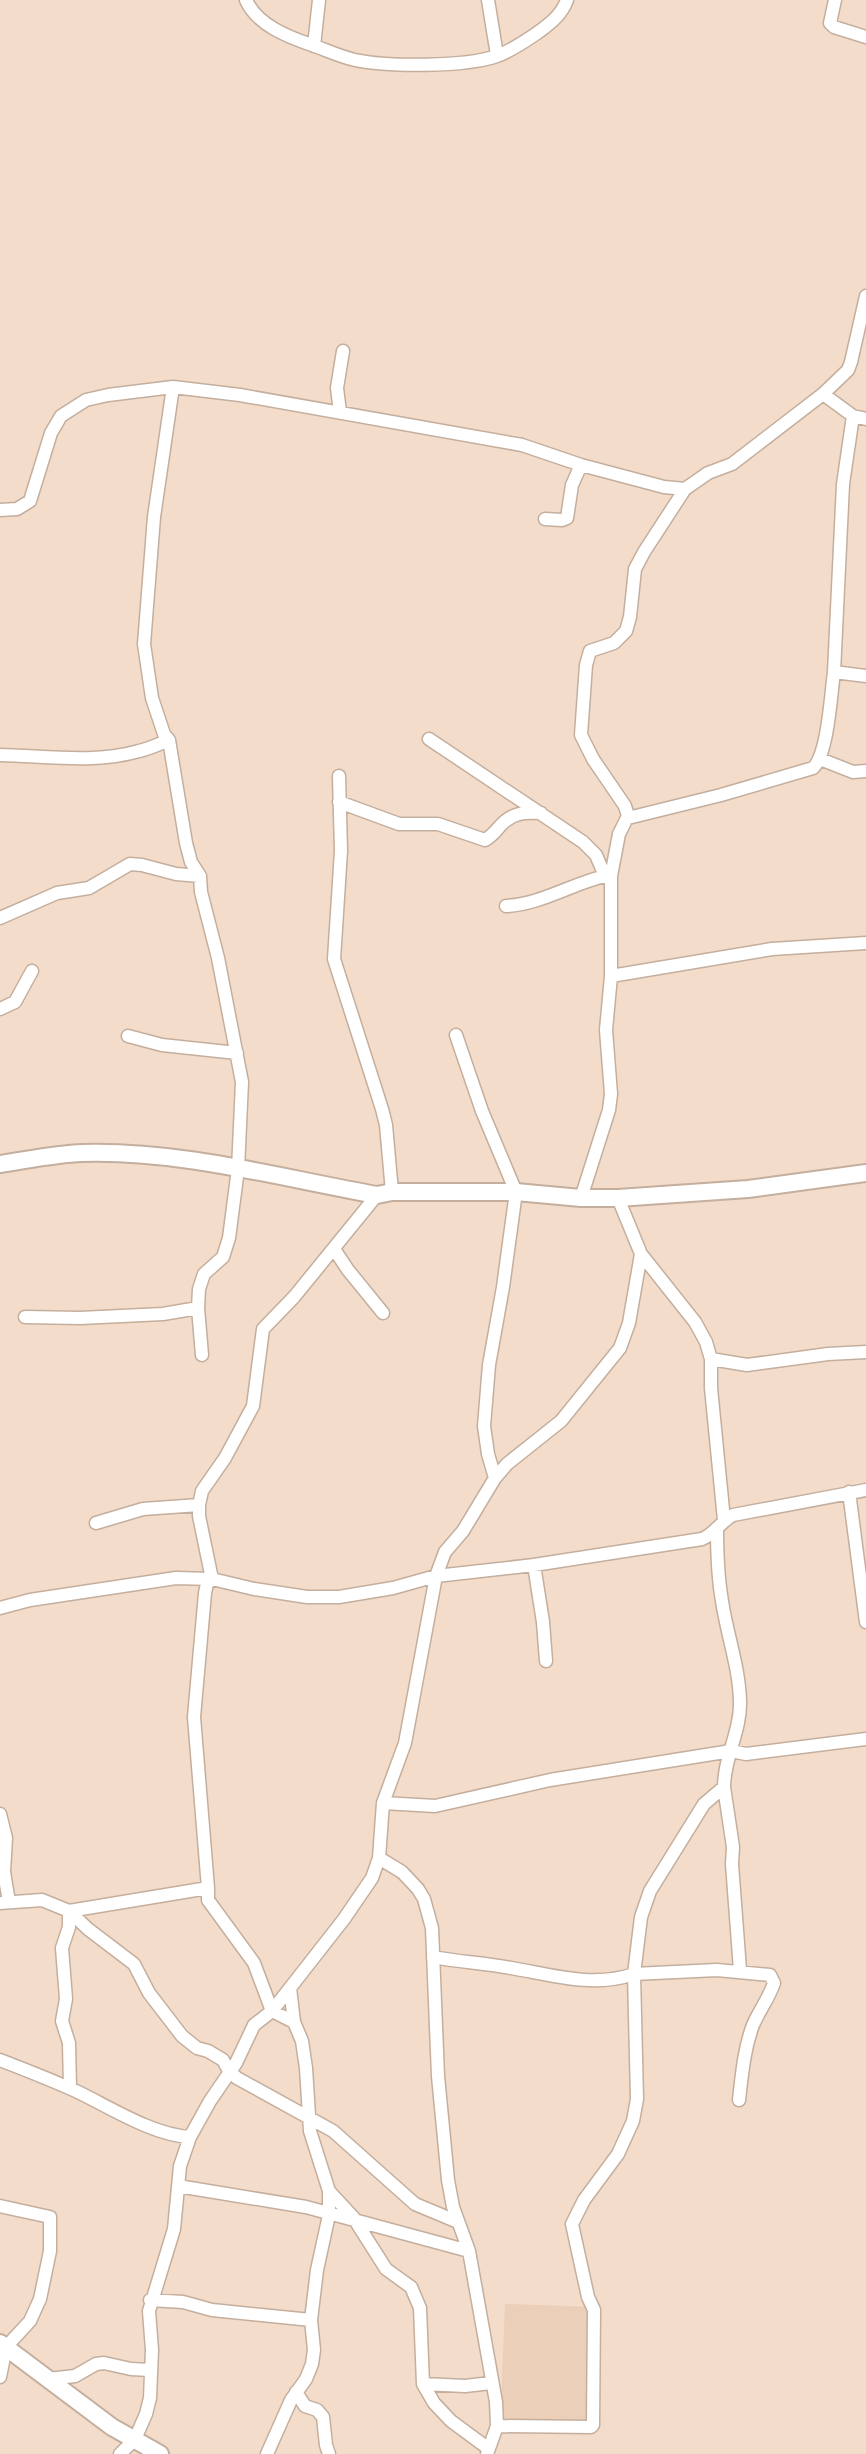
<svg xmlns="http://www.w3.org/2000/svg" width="866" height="2454" font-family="Georgia,serif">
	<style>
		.built { fill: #ebcfb8 }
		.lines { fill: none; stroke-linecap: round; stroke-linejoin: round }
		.street-casing { stroke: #c4ae9d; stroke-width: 15 }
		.secondary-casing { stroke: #c4ae9d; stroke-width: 20 }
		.street { stroke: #fff; stroke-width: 12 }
		.secondary { stroke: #fff; stroke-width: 16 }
	</style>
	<rect width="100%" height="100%" fill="#f3dcca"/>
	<!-- built -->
	<path class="built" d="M505,2304L598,2307L594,2432L500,2431Z"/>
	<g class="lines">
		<defs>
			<path id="street" d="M246,0C257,25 288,37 312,45C326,50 341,57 355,60C389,67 465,67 497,56C513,50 527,40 540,31C552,22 562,14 567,0
				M488,0L497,55
				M835,0L830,23L834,27L866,37
				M314,46L319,0
				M866,296L851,362L848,370L823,394L853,416L866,419
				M173,387L154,517L144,644L152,698L164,734L169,740L186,843L191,862L200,876L201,892L218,958L242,1082L238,1169L229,1238L223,1257L204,1274L199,1289L198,1308L202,1355
				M340,412L337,388L343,351
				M853,416L843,484L834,672L866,676
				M0,510L17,509L30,501L51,433L61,416L86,400L108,395L173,387L240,395L522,445L581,465L664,487L685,489L708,473L732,464L823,394
				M545,519L562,520L567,518L572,485L581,465
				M429,739L583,842L596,855L605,876H611
				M0,755C46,756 94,764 139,751C149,749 159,744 169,740
				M820,759L853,772L866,771
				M339,776L341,851L334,959L382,1109L386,1125L392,1192
				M339,802L399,824H438L485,840C492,836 495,832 500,826C512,813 523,812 541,813
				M628,818L721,795L813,768C828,754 831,693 834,672
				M506,906C542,904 571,884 605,876
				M0,918L57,893L89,888L130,864L142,865L176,874L200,876
				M611,976L772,949L866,943
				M0,1009L15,1002L32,971
				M456,1035L482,1111L516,1192L503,1287L489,1365L484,1426L488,1454L495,1478
				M128,1036L162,1045L237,1053
				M581,1198L609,1110L611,1094L606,1030L611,976V876L619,834L628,816L625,806L593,759L581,735L586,665L590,651L614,643L626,631L630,617L635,569L644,552L685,489
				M334,1249L348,1270L383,1313
				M641,1254L695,1322L706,1342L711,1359V1388L724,1520
				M25,1317L80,1318L163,1314L198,1308
				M711,1359L747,1365L828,1354L866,1352
				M849,1492L866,1622
				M96,1523L143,1509L199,1505
				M534,1565L543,1622L546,1661
				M0,1608L30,1600L176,1578L212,1579L254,1589L307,1597H339L393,1588L436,1576L534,1565L702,1539C715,1534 721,1521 733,1515L866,1490
				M724,1787L733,1847L732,1864L740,1970
				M383,1803L435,1806L550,1780L731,1751L746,1754L866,1739
				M0,1814L6,1838L4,1872L9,1902
				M379,1858L402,1872L418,1889L424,1899L432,1928L438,2076L448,2180L453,2207L469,2251L496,2402L497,2426L487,2454
				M208,1888V1900L254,1963L272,2011L294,2022L302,2041L306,2068L310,2131L329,2191V2215L317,2270L311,2320L314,2350L312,2364L306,2379L291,2400L267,2454
				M0,1903L42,1900L69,1911L208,1888L194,1717L205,1593L207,1584L212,1579L199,1516V1505L202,1491L225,1458L253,1406L263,1329L294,1297L377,1195
				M433,1957C459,1962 485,1963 511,1968C552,1975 593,1988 634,1974L641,1917L650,1891L704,1804L724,1787C724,1757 741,1731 740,1701C739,1666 727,1635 722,1601C718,1578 717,1552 717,1528
				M290,1988L294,2022
				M0,2060C26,2070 52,2080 78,2092C111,2108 153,2135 190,2137
				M70,2088L69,2043L62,2021L66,1999L62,1948L69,1927V1911L88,1929L134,1964L149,1993L182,2036L197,2048L208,2051L223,2060L229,2071L237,2078L333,2131L415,2204L458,2222
				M178,2186L306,2207L469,2251
				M329,2191L353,2217L386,2269L411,2287L420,2308L423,2384L434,2403L451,2421L489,2449
				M0,2206L50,2217V2251L40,2299L30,2321L6,2347L0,2377
				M150,2300L183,2302L212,2310L311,2320
				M48,2379L75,2376L96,2364L104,2363L131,2369L150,2370
				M423,2384L465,2386L491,2383
				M296,2392L305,2406L317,2410L323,2417L326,2445L329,2454
				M497,2426L591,2427L593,2425L594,2310L588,2297L572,2224L584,2200L618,2154L633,2121L637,2099L634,1974L717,1970L770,1975L774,1983C769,1998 759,2011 753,2025C744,2049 742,2074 739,2100
				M120,2454L135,2439L146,2414L150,2398L152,2350L149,2311L174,2229L180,2166L190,2137L210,2101L236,2063L254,2025L272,2011L344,1919L372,1878L379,1858L383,1803L405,1743L436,1576L445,1552L463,1531L495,1478L507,1464L561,1421L620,1348L629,1323L641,1254L618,1198"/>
			<path id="secondary" d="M0,1164C27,1160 55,1154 82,1153C181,1150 281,1178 377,1195L392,1192H516L581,1198H618L748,1189L866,1173
				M0,2343L112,2427L160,2454"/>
		</defs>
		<!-- street casing -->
		<use href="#street" class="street-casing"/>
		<!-- secondary casing -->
		<use href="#secondary" class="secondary-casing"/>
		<!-- street -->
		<use href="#street" class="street"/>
		<!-- secondary -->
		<use href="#secondary" class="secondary"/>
	</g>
</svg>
